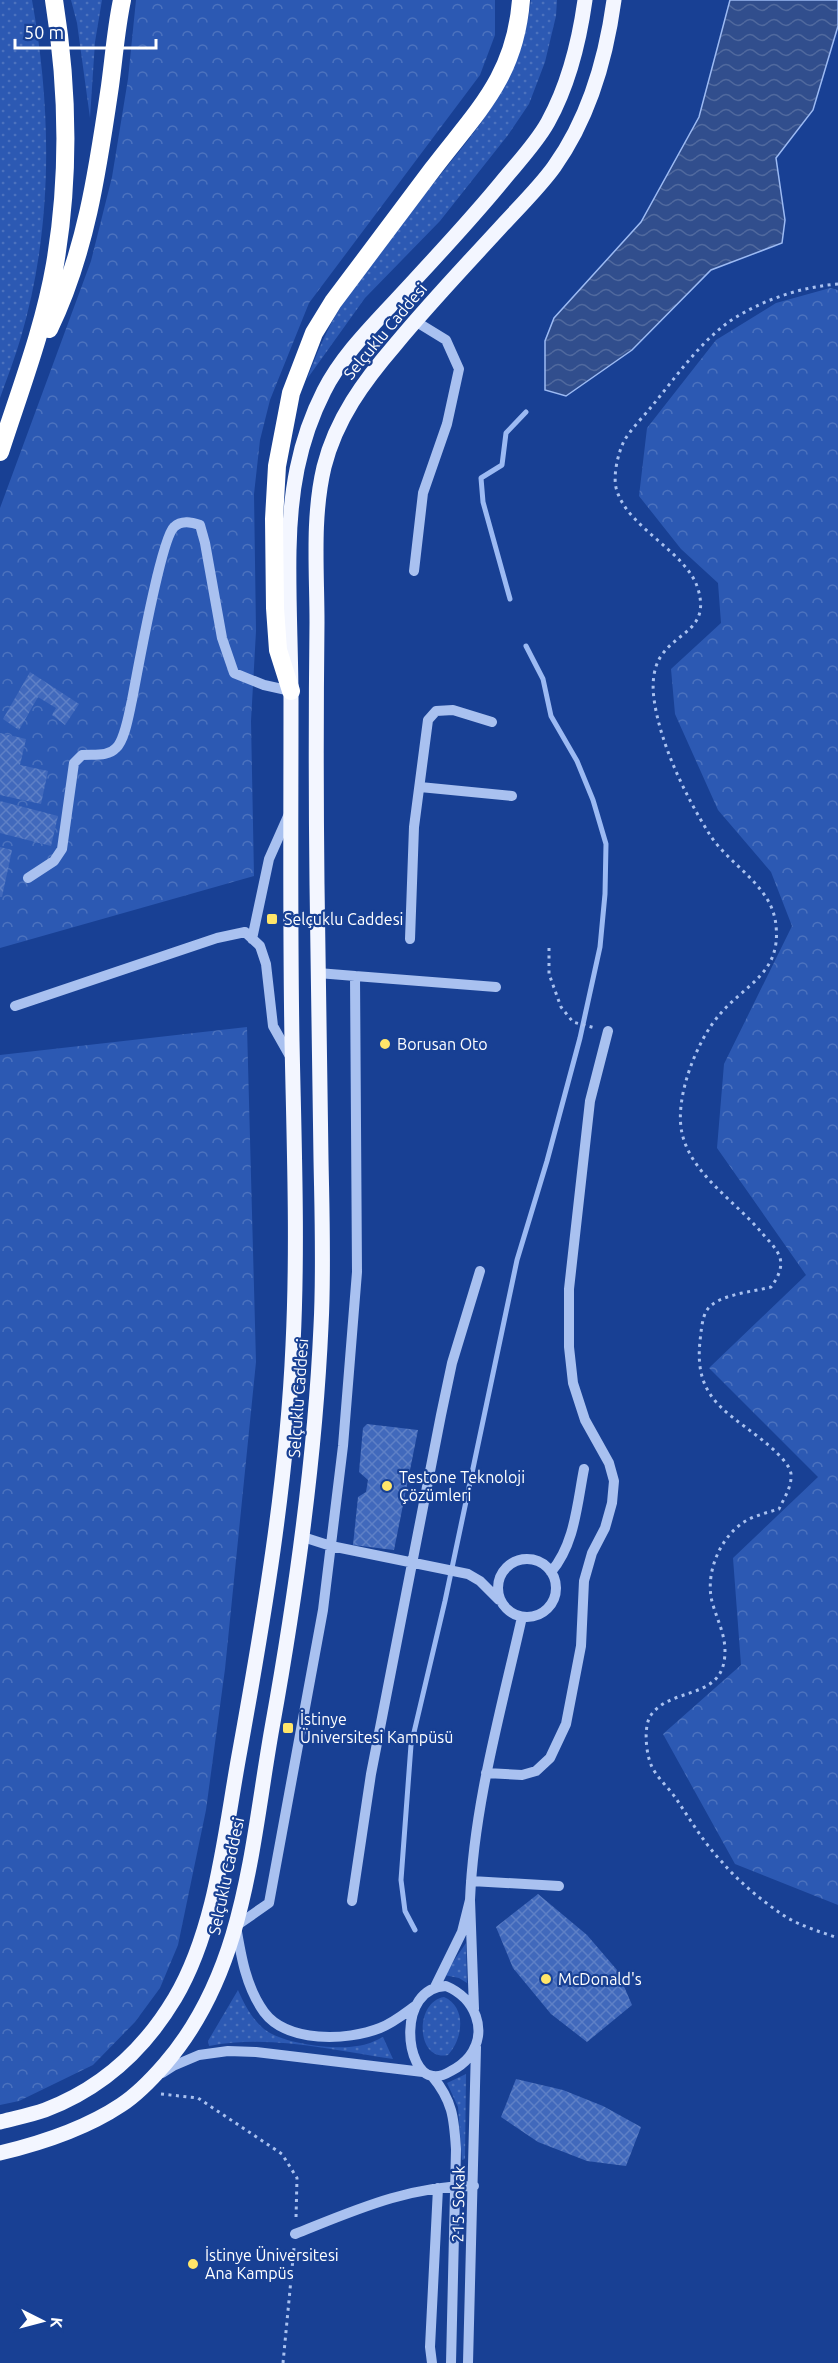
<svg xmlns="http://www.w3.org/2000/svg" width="838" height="2363" font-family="Ubuntu,sans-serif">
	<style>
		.grass { fill: url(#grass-dots) }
		.forest { fill: url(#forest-crowns) }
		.water { fill: url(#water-waves); stroke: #9cbaf3; stroke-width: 1.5 }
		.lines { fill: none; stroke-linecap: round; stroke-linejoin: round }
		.stream { stroke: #9cbaf3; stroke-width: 5 }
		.building { fill: url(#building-cross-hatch) }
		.path { stroke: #a9c1f0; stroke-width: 3; stroke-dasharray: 3 4.5; stroke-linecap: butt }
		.minor { stroke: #a9c1f0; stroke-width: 10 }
		.major { stroke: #f3f6ff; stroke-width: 15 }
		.highway { stroke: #fff; stroke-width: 18 }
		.poi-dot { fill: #ffe569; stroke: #184094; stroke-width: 2 }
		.labels { text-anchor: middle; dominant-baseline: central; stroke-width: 4.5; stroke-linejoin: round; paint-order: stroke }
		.street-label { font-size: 16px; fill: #fff; stroke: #184094 }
		.poi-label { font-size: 16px; fill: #fff; stroke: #184094; text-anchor: start }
	</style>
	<defs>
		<pattern id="grass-dots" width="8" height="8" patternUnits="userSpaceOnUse" patternTransform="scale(1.5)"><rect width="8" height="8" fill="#2c59b3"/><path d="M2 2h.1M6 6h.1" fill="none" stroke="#4c72be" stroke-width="1.8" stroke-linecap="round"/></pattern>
		<pattern id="forest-crowns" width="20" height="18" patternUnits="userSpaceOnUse" patternTransform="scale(1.5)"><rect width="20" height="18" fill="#2c59b3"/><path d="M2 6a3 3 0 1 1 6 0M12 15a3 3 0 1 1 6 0" fill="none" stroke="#4c72be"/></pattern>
		<pattern id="water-waves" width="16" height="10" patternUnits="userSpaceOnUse" patternTransform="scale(1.5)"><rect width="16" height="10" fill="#314e8d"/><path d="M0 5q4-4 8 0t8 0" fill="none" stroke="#50699e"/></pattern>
		<pattern id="building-cross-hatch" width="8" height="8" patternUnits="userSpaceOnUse" patternTransform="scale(1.5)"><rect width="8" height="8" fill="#4169bc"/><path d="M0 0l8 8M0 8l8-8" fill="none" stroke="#5e80c6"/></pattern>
	</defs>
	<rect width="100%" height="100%" fill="#184094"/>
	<!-- grass -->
	<path class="grass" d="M0,0H32C52,111 53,228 21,337C15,358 7,378 0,398Z
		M71,0H102L95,42L90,118L77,23Z
		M531,0H557L556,16L545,62L529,104L508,135L440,221L365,298L307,379C317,353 327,328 342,305C350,291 361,278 371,265C387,244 402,223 418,203C470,136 520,89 531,0Z
		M466,1943L467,1983L459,1978L444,1975Z
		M238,1990C244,2004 252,2019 264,2029C282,2044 334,2050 357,2046C367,2045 375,2041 383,2037L393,2059C333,2050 269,2034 209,2046L208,2041Z
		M444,1997C467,2007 463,2039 448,2055C416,2062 414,2002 444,1997Z
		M466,2074L465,2159L462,2160L458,2107L447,2083Z"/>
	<!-- forest -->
	<path class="forest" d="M136,0H495V35L480,75L309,303L270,400L260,440L254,494L256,631L251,721L254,876L0,948V508L91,261L112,177L128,79Z
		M830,288L838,290V1905L735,1864L663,1734L741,1665L733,1558L818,1477L709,1368L806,1275L717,1148L724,1064L792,926L771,872L718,810L675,714L671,669L721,623L718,583L681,549L639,496L647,428L716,340L776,303Z
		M247,1027L256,1362L225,1669L206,1810L178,1945L160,1988L135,2022L93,2065L19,2101L0,2105V1055Z"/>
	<!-- water -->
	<path class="water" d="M730,0H838V26L813,110L776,158L785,220L782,243L711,270L632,350L566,396L545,390V341L554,318L641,222L699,117Z"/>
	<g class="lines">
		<!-- stream -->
		<path class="stream" d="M510,599L483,502L481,478L502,465L506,433L526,412
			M415,1930L405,1911L401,1880L411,1745L445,1601L517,1260L547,1161L580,1038L600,947L605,894L606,844L593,800L577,761L551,716L543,679L526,646"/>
	</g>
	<!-- building -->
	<path class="building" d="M30,672L79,704L65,725L52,715L56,708L38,697L19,730L3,719Z
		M0,733L26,739L20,765L48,771L41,804L0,795Z
		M0,801L58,816L51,846L0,833Z
		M0,847L12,850L2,897H0Z
		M367,1424L418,1430L394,1550L353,1545L358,1497L366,1492L368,1480L359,1472L363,1428Z
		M538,1894L587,1935L617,1970L632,2005L587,2042L551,2014L513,1968L496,1927Z
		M516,2079L563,2090L603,2106L641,2127L626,2166L587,2161L538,2142L501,2117Z"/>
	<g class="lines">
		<!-- path -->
		<path class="path" d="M838,284C800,287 762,300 730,321C699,343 676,377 652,406C643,417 631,429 624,441C618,453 612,478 617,491C629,529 687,552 698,589C710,629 678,631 661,656C653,668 652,685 654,699C660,744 686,797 710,835C730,866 773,886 776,926C781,973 746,984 720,1014C697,1040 674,1098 682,1133C691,1174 735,1201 761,1232C767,1239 777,1248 780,1258C783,1268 777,1279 771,1287C753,1292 718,1294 707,1310C702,1317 701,1333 700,1341C693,1406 736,1414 776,1452C781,1457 790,1466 791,1474C792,1487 784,1498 779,1509C766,1513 752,1516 741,1524C718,1541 704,1577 713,1605C719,1625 728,1640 724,1662C717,1699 670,1688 651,1715C643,1726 646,1755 652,1767C658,1779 670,1789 677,1800C691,1821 704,1843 722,1862C738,1881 760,1899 780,1913C797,1925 818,1931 838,1938
			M549,948V974L561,1007L573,1022L595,1028
			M161,2094L198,2098L282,2154L297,2178L296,2218
			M283,2363L294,2248"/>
		<!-- minor -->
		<path class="minor" d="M414,571L423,493L447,424L459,369L446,340L415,321
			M420,787L512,796
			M28,878L54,861L62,849L74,763L82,755C94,754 108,757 116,748C125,740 129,713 132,700C137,674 161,539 174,527C181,520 192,522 200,525L205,543L222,638L234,673L264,685L291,691
			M252,939L269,859L289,814
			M410,939L414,827L428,720L436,711L453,710L492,722
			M318,973L355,976L357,1272L343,1446L323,1610L269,1903L236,1926C241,1956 246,1987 264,2012C287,2043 347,2041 380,2028C393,2023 404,2014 415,2006
			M355,976L496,987
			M15,1006L217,938L245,932L260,946L266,964L273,1026L291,1058
			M303,1537L331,1546L468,1574L480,1581L499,1600
			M498 1588a29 29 0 1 1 58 0a29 29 0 1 1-58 0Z
			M551,1572C575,1544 577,1504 584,1469
			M486,1773L522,1775L536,1771L550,1758L566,1724L581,1646L584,1581L592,1553L605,1528L612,1503L614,1481L609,1463L585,1420L573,1383L569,1347V1289L590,1101L608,1031
			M471,1881L559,1886
			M470,1900C474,1804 501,1711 522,1617
			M352,1901L371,1774L441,1415L452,1363L480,1271
			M446,1986C475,1998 489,2031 469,2057C464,2063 457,2068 451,2071C446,2074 439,2077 433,2076C405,2074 396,1988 446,1986Z
			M435,1987L462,1932L470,1900L474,2009
			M162,2073L173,2066L199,2055L228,2051L256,2052L423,2072
			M432,2076C453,2101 454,2119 456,2149L451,2363
			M295,2234C353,2211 410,2185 474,2186
			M432,2363L430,2347L438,2188
			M468,2363L476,2047"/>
		<!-- major -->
		<path class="major" d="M0,2122C15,2118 31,2115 45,2110C103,2088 144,2050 175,1998C217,1927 225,1830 240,1750C264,1617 287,1481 293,1345C298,1243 294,1142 292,1041C290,928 291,815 291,702C291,651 288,600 289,550C290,494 298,442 324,391C341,357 370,328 396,300C433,260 471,220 505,178C520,160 537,142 548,122C569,84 579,43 585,0
			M0,2153C42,2143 85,2129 121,2105C138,2094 152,2079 165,2064C246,1970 251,1846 272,1728C296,1595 315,1461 321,1326C324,1270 322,1214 321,1159C320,1067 318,976 317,884C316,797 316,709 317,622C317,571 312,518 324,467C336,419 364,381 395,345C428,305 464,267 499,229C517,209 538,189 554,167C589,118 606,59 614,0"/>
		<!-- highway -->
		<path class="highway" d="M49,329C86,253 98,168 110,86C114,57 116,28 122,0
			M0,452C20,390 44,328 55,264C70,176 68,87 54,0
			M291,691L278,650L275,608L274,519L277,466L291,393L314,333L333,302C366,258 399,214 432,170C476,112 515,78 521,0"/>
	</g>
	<!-- markers -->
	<g class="poi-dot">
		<rect x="266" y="913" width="12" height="12" rx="3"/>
		<circle cx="385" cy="1044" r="6"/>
		<circle cx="387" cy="1486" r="6"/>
		<rect x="282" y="1722" width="12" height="12" rx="3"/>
		<circle cx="546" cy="1979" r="6"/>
		<circle cx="193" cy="2264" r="6"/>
	</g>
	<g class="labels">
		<!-- street labels -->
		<g class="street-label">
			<text transform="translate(385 331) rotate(-50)">Selçuklu Caddesi</text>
			<text transform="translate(298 1398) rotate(-86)">Selçuklu Caddesi</text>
			<text transform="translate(226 1876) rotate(-78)">Selçuklu Caddesi</text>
			<text transform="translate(458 2204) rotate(-89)">215. Sokak</text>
		</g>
		<!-- poi labels -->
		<g class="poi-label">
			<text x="284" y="919">Selçuklu Caddesi</text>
			<text x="397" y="1044">Borusan Oto</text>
			<text x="399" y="1477">Testone Teknoloji<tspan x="399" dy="18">Çözümleri</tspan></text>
			<text x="300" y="1719">İstinye<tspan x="300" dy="18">Üniversitesi Kampüsü</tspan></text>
			<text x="558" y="1979">McDonald's</text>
			<text x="205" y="2255">İstinye Üniversitesi<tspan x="205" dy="18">Ana Kampüs</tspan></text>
		</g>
	</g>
	<!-- north arrow -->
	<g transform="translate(42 2321) rotate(96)" stroke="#184094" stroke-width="4.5" paint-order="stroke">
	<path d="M0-4.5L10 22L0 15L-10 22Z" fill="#ffffff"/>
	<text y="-9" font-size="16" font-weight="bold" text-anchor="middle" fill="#ffffff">K</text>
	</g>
	<!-- scale -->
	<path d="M15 39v9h141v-9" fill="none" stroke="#ffffff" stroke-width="3"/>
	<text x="24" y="39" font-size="18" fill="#ffffff" stroke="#184094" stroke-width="4.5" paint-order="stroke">50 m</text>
</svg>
